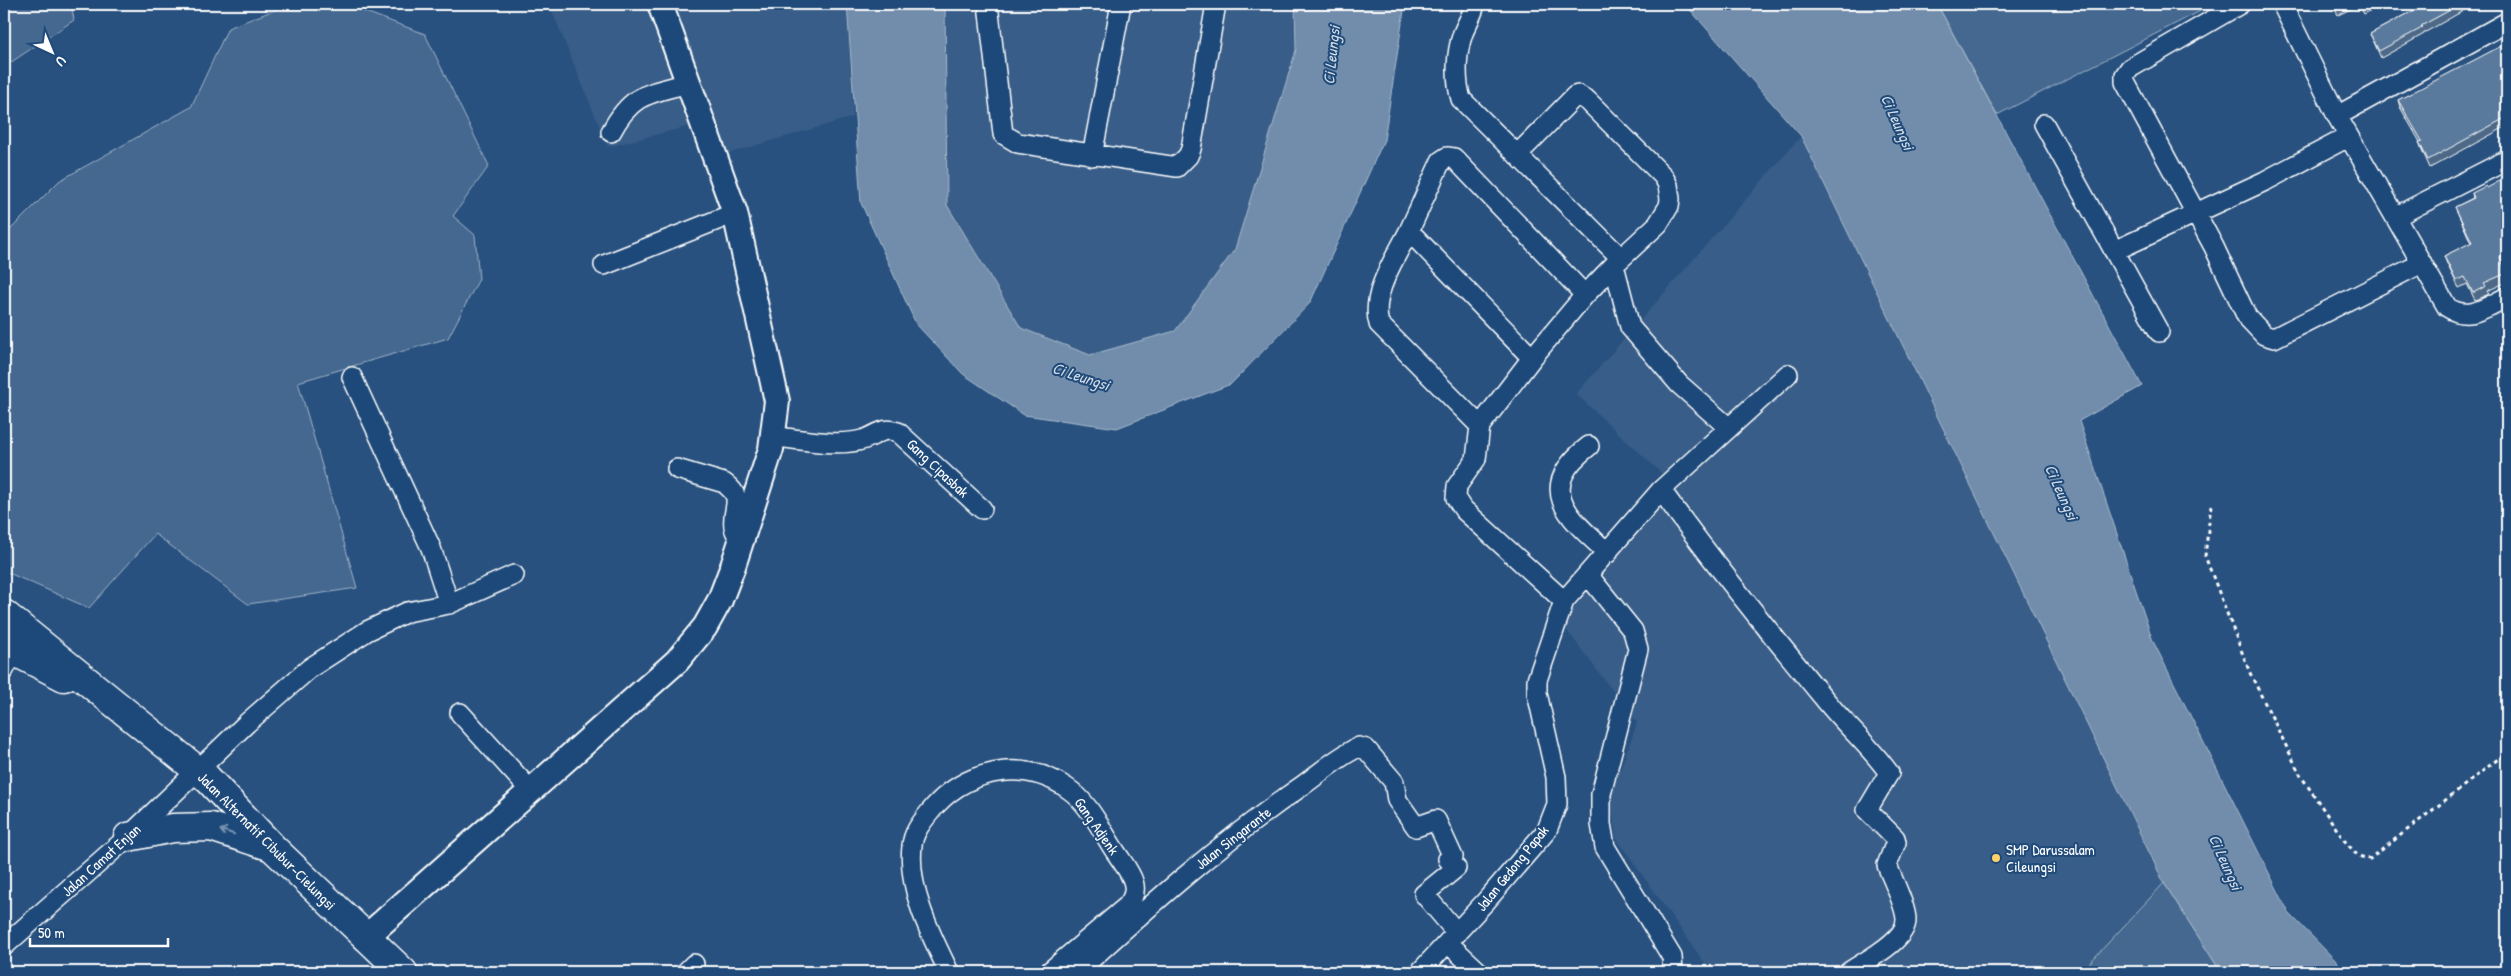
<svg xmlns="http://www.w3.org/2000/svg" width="2511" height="976" font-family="'Patrick Hand',sans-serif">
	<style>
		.built { fill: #375d88 }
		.green { fill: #446890; stroke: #a2b4c8 }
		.water { fill: #718dab; stroke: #aabbcd }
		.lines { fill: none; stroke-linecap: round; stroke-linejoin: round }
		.minor-casing { stroke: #fff; stroke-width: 22 }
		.major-casing { stroke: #fff; stroke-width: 28 }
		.highway-casing { stroke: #fff; stroke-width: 31 }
		.path { stroke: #fff; stroke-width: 3; stroke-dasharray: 4 4; stroke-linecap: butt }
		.minor { stroke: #1f4a7a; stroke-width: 19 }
		.major { stroke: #1f4a7a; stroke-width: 24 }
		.highway { stroke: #1f4a7a; stroke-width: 28 }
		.wall { fill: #4d6987; stroke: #fff }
		.shaded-wall { fill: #3f556e; stroke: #fff }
		.building { fill: #5a7a9d; stroke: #fff }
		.oneway { stroke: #7992af }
		.poi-dot { fill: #ffd166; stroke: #1f4a7a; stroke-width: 2 }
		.labels { text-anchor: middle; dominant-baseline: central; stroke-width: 4; stroke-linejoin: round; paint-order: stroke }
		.street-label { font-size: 15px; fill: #fff; stroke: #1f4a7a }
		.poi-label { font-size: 15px; fill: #fff; stroke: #1f4a7a; text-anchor: start }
		.water-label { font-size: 16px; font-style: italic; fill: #d4dde6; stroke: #1f4a7a }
	</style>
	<rect width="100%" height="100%" fill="#28517f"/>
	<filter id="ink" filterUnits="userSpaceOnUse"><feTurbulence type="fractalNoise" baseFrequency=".02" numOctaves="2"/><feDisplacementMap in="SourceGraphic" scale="10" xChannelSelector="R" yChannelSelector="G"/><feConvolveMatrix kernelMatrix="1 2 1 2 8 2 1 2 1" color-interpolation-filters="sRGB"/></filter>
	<g filter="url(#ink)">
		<!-- built -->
		<path class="built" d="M549,4H847L853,117L703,161L690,126L608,147Z
			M945,4H1295L1296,50L1235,249L1175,331L1090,355L1021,328L947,205Z
			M1801,136L2164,883L2081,972H1711L1616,838L1610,798L1637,723L1562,624L1670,481L1576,394Z"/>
		<!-- green -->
		<path class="green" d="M4,4H71L74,20L4,67Z
			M290,4H344L425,34L489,166L453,216L475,235L479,279L448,338L298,382L357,588L248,604L155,534L89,608L4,571V236L59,181L191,107L228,28Z
			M1937,4H2214L1997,115Z
			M2164,883L2221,972H2081Z"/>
		<!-- water -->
		<path class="water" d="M847,4H945L947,205L1021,328L1090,355L1175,331L1235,249L1296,50L1295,4H1405L1384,140L1310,303L1231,384L1117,428L1024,415L963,374L916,324L861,203Z
			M1685,4H1937L2142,386L2079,421L2153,641L2289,913L2347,972H2221L2164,883L1801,136Z"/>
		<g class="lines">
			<defs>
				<path id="minor" d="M988,4L1003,134L1018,143L1177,167L1188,156L1191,149L1216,4
					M1475,4C1473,14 1467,23 1463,33C1456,53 1455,79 1461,99L1621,258
					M2240,4L2130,68L2125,75V82L2214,247L2247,317L2264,335L2274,338L2422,263
					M2282,4L2337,116L2447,307C2469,322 2486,307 2507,297
					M2337,116L2507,22
					M2044,124L2159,332
					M611,132C632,93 648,94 688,83
					M1517,155L1575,96L1578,95L1588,101L1663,176L1668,185L1670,199L1669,206L1658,224L1614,265L1585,295
					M1092,156L1121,4
					M2395,217L2507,160
					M1409,231L1441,161L1447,157L1454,158L1585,295L1532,358L1480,426L1476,459L1457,486L1456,498L1464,510L1564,601
					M2114,251L2265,181L2348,137
					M604,265L735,213
					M1614,265L1630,327L1679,384L1729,428
					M1480,426L1379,324C1370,294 1396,257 1409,231L1532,358
					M774,437C801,439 836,447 862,440C876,436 883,426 898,432L982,509
					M1589,446C1533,489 1569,518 1608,553
					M677,469L724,483C746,499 731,508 734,527C735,533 739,538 741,542
					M1661,490C1714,564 1770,633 1827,702C1847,727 1871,747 1889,773L1867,810L1895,838L1896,842L1887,865C1892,879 1906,906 1906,920C1906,941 1865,961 1849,972
					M1588,575L1633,631L1638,649L1601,794V824L1605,847L1672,957L1673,972
					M449,604L514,575
					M4,670L14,651
					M460,713L530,790
					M1448,943L1479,972
					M4,946L128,837L247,723L310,668L367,631L407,612L449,604L431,548L352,377
					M686,972L694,964
					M949,972C931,935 907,889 912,846C913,833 921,823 929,813C963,770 1021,757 1067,788C1090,803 1102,832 1117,854C1129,872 1144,888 1126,907L1049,972
					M1077,972C1148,907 1220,843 1299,788C1318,775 1338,756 1359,747L1366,749L1394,782L1397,800L1416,827L1436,820L1453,857L1448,859L1456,868L1424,894L1457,933
					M1420,972L1486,901L1547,830L1557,804L1556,777L1537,693V680L1564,601L1661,490L1788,374"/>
				<path id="major" d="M365,938L677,661L705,627L720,600L733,566L771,449L777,401L735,213L660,4"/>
				<path id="highway" d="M4,614L207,778L273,848L403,972
					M4,646L64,677
					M128,837L173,828L211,827L269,846"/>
			</defs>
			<!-- minor casing -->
			<use href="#minor" class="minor-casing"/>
			<!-- major casing -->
			<use href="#major" class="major-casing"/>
			<!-- highway casing -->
			<use href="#highway" class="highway-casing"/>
			<!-- path -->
			<path class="path" d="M2211,505L2205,556L2250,673L2301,776L2344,840L2358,856L2370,859L2507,752"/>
			<!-- minor -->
			<use href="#minor" class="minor"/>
			<!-- major -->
			<use href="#major" class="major"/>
			<!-- highway -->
			<use href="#highway" class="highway"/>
		</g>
		<!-- wall -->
		<path class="wall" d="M2332,4H2379L2380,5L2364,14L2359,5L2338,15Z
			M2426,4H2475L2424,33V34L2381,58L2373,40L2370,34Z
			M2507,49V126L2430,168L2422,150L2419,142H2420L2400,107L2398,100Z
			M2472,193L2507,274V282L2487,291L2489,294L2475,300L2467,284L2459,288L2447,264L2444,256L2471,243L2455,207L2473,198Z"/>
		<!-- shaded-wall -->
		<path class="shaded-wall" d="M2507,252V262L2502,265L2500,257Z"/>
		<!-- building -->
		<path class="building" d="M2333,4H2349L2336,10Z
			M2359,4H2372L2363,9Z
			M2426,4H2461L2421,26L2422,28L2379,51L2370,34Z
			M2505,44L2507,49V117L2428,160L2419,142L2422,141L2398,100Z
			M2507,177V252L2500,257L2507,273L2484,283L2486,286L2473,293L2465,277L2456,281L2444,256L2472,242L2455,207L2474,198L2472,193L2486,186L2487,188Z"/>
		<!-- one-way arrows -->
		<defs><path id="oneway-shaft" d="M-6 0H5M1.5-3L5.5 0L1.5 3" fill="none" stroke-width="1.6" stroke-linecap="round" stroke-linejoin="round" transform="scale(1.25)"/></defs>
		<use class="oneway" href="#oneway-shaft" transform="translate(227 832) rotate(-162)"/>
	</g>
	<!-- markers -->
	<circle class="poi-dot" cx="1996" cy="858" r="5"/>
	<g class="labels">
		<!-- street labels -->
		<g class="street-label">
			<text transform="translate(938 468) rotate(43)">Gang Cipasbak</text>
			<text transform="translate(1097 826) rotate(55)">Gang Adjenk</text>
			<text transform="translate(1233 838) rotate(-38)">Jalan Singarante</text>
			<text transform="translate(267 841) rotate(45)">Jalan Alternatif Cibubur-Cielungsi</text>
			<text transform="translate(101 860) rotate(-42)">Jalan Camat Enjan</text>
			<text transform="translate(1512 868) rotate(-51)">Jalan Gedong Papak</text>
		</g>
		<!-- poi labels -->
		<g class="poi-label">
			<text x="2006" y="849">SMP Darussalam<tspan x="2006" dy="17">Cileungsi</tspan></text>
		</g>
		<!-- water labels -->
		<g class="water-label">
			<text transform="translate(1331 55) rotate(-84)">Ci Leungsi</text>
			<text transform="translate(1898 122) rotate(66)">Ci Leungsi</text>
			<text transform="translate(1081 376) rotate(18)">Ci Leungsi</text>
			<text transform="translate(2062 492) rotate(66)">Ci Leungsi</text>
			<text transform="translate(2226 862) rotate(66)">Ci Leungsi</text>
		</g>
	</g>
	<!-- margin -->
	<rect width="2511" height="976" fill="none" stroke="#1f4a7a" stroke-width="20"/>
	<rect x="10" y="10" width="2491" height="956" fill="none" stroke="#fff" stroke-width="2" filter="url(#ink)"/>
	<!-- north arrow -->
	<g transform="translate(52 52) rotate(136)" stroke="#1f4a7a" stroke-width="4" paint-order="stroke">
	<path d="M0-4L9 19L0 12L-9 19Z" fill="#ffffff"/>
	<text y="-8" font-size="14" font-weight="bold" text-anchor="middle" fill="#ffffff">U</text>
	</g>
	<!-- scale -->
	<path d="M30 938v8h138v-8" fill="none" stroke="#ffffff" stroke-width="2.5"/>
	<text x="38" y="938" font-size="15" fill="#ffffff" stroke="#1f4a7a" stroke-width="4" paint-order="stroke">50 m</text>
</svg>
